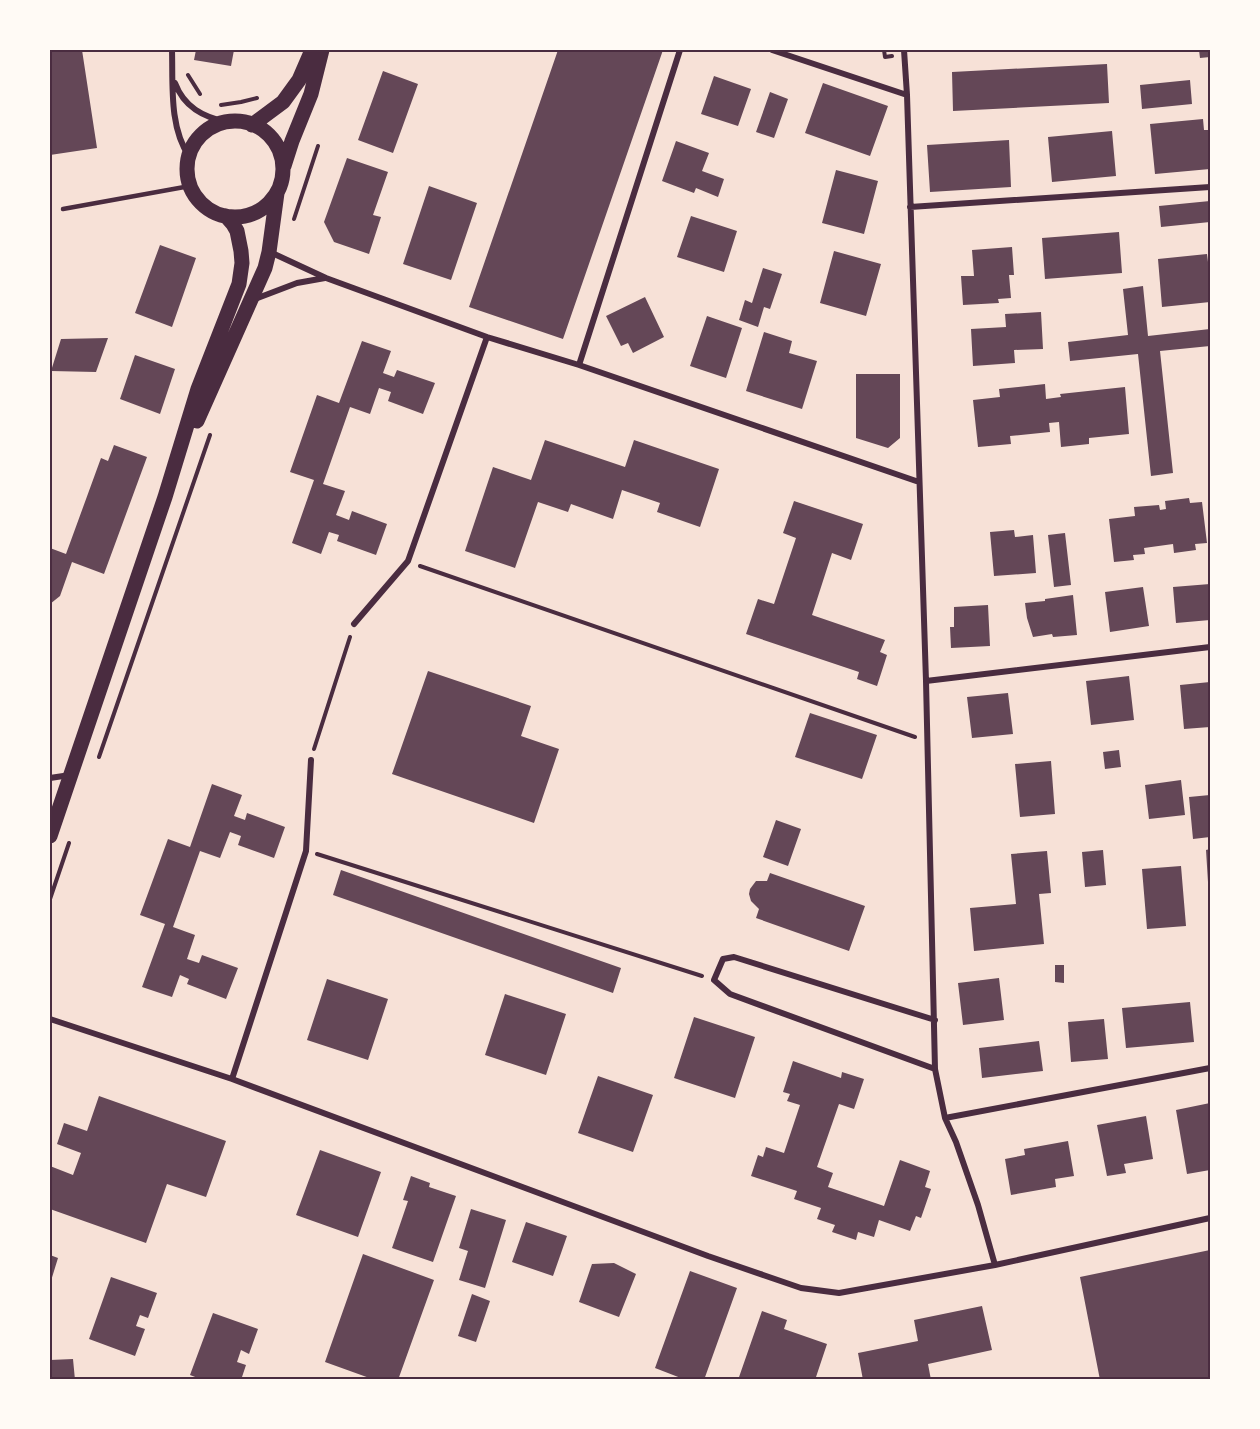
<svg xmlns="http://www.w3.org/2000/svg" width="1260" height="1429" font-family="Manrope,sans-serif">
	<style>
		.building { fill: #644757 }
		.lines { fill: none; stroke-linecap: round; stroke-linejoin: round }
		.path { stroke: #4a2c40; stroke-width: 4 }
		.service { stroke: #4a2c40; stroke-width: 4.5 }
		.minor { stroke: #4a2c40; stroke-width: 6 }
		.primary { stroke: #4a2c40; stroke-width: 15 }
		.neatline { fill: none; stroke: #4a2c40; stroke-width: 2 }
	</style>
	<rect width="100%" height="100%" fill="#f7e1d7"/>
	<!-- building -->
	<path class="building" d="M50,50H82L97,148L50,155Z
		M196,50H234L231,66L194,60Z
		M558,50H663L563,339L469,307Z
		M1199,50H1210V57L1200,58Z
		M1107,64L1109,103L953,111L952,72Z
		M383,71L418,84L393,153L358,140Z
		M714,76L751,89L738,126L701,114Z
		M1190,80L1192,104L1142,109L1140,85Z
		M823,83L888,106L870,156L805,133Z
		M770,92L788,99L774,138L756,132Z
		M1203,119L1204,130H1210V169L1155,174L1150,124Z
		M1112,131L1116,176L1052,182L1048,137Z
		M1009,140L1011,187L930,192L927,145Z
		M676,141L709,153L702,171L724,179L718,197L696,188L694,193L662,181Z
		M347,158L388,172L373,215L381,217L369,254L334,242L324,222Z
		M836,170L878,181L864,234L822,223Z
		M429,186L477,203L451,280L403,264Z
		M1210,201V222L1161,227L1159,206Z
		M691,216L737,231L724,272L677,257Z
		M1119,232L1122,273L1045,279L1042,238Z
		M160,245L196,258L172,327L135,313Z
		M1012,247L1014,275H1009L1011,298L998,299L999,303L963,305L961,276H974L972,250Z
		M834,251L881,264L866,316L820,303Z
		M1207,254L1208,262H1210V302L1162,307L1158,259Z
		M763,268L782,274L770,309L764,307L758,327L739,320L745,300L752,303Z
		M1143,286L1148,336L1210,329V346L1160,351L1173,473L1151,476L1138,354L1070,361L1068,342L1128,335L1123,289Z
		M645,297L664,337L633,353L628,343L621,346L606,316Z
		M1041,312L1043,349L1014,350L1015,363L973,366L971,329L1006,327L1005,314Z
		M707,316L742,328L726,378L690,366Z
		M764,332L792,341L789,353L817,361L802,409L746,391Z
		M108,338L96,372L51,371L61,339Z
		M362,341L391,351L383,373L394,377L397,370L435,383L423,414L388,401L391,392L379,388L370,414L350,407L323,484L345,491L336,515L349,520L352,511L387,524L376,555L337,541L339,535L329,532L321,554L292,543L314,480L290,472L317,395L339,403Z
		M135,355L175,369L160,414L120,399Z
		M856,374H900V438L888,448L856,438Z
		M1045,384L1046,399L1061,397L1060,394L1125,387L1129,434L1089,438V444L1061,447L1059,422L1049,423L1050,432L1010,436L1011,444L978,447L973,400L1000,397L999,389Z
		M545,440L625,467L634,440L719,469L700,527L657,512L660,503L622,490L613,519L571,504L568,512L538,502L515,568L465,551L493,467L531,480Z
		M114,445L147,457L104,574L72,562L60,596L50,604V548L66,554L101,458L108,461Z
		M1189,498L1190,503L1202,502L1207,543L1195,544L1196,550L1174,553L1173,544L1144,548L1145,554L1133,555L1134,560L1114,562L1109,519L1135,516L1134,507L1159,505L1160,510L1166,509L1165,501Z
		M794,501L863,524L851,560L832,553L812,615L885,640L880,652L887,655L877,686L857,679L859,672L746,634L758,599L774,604L796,538L783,533Z
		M1014,530L1015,537L1033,535L1036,573L994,576L990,532Z
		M1065,533L1071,585L1054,587L1048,535Z
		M1210,584V620L1176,623L1173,587Z
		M1143,587L1149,626L1110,632L1105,592Z
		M1073,595L1077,635L1053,637L1052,634L1033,637L1027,618L1025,603L1045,601V599Z
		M988,605L990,646L951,648L950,627H954V607Z
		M428,671L531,706L521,736L559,749L534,823L392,774Z
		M1129,676L1134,720L1091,725L1086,681Z
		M1210,682V727L1184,729L1180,685Z
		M1008,693L1013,734L972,738L967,697Z
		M810,713L877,735L862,779L795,757Z
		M1119,750L1121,767L1105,769L1103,752Z
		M1051,761L1055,814L1020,817L1015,764Z
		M1181,780L1185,815L1149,819L1145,785Z
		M212,784L242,795L234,816L245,820L247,813L285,827L274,858L238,845L241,836L230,832L220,858L200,851L173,927L195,935L187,959L199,963L202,955L238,968L226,999L187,984L189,979L180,975L172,997L142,987L165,924L140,915L168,839L190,847Z
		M1210,795V837L1193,839L1189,797Z
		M776,820L801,829L788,866L763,857Z
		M1210,849V898H1209L1206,850Z
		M1103,850L1106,885L1085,887L1082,852Z
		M1047,851L1051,893L1039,894L1044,944L974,951L970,908L1016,904L1011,854Z
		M1181,866L1186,926L1147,929L1142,869Z
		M341,870L621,968L613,993L333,895Z
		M770,873L865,906L849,951L756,918L759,909L751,901L749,894L750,889L756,881H767Z
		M1055,965H1064V983L1055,982Z
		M999,978L1004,1020L963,1025L958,983Z
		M327,979L388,999L368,1060L307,1040Z
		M505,994L566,1014L546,1075L485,1055Z
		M1190,1002L1194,1042L1126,1048L1122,1008Z
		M694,1017L755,1037L735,1098L674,1078Z
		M1104,1019L1108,1059L1071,1062L1068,1022Z
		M1039,1041L1043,1071L982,1078L979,1048Z
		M793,1061L841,1078L842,1072L864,1079L854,1109L839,1104L817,1167L833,1173L828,1187L884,1206L900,1160L930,1171L925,1187L931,1189L921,1218L916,1216L910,1231L879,1220L874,1237L858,1232L856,1240L832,1232L835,1225L817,1219L821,1208L794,1199L797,1191L751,1176L758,1155L763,1157L766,1147L784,1153L800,1105L787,1101L790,1094L783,1092Z
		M598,1076L653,1095L633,1152L578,1133Z
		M99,1096L226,1141L206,1197L167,1184L146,1243L50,1209V1166L73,1175L81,1153L57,1144L64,1123L87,1131Z
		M1210,1103V1170L1187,1174L1176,1110Z
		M1146,1116L1153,1159L1124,1164L1126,1173L1107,1176L1097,1125Z
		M1068,1141L1074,1176L1055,1179L1056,1187L1011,1195L1005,1159L1025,1155L1024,1149Z
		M320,1150L381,1172L358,1237L296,1215Z
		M411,1176L430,1183L429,1187L456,1196L433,1262L392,1248L408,1201L403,1200Z
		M471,1209L506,1220L485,1288L459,1280L468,1251L459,1248Z
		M526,1222L567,1236L553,1276L512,1262Z
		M1210,1250V1380H1100L1080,1277Z
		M363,1254L434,1280L398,1380H375L325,1362Z
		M50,1255L58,1258L50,1284Z
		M614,1263L636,1274L619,1317L579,1302L592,1264Z
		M690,1271L737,1288L704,1380H686L655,1368Z
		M111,1277L157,1293L148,1318L140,1315L136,1326L145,1329L135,1356L89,1339Z
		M472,1294L490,1301L476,1342L458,1336Z
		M982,1306L992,1350L928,1364L931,1380H863L858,1353L918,1341L914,1320Z
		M762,1311L787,1320L784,1329L827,1344L815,1380H738Z
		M213,1313L258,1329L249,1354L241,1350L237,1362L246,1365L241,1380H203L190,1375Z
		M73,1359L75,1380H50V1360Z"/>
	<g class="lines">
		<!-- path -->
		<path class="path" d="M884,50L885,57L892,56
			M188,75L200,94
			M221,105L241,102L257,98
			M294,219L318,146
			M420,566L915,737
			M314,749L350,637
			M99,757L210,435
			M317,854L702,976
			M50,899L69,843"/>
		<!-- service -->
		<path class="service" d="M63,209L190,186"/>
		<!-- minor -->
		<path class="minor" d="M172,50C173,84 169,127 189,156
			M772,50L907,95
			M904,50L907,95L926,681L935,1069L945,1118L956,1142L978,1205L995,1265
			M175,83C184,107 203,117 227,122
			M910,207L1210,187
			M270,252L326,278L487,337L579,365L919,482
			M255,299L297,283L325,278
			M579,365L680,50
			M354,624L408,561L487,337
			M926,681L1210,647
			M311,760L306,851L232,1079L708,1256L801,1288L839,1293L995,1265L1210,1218
			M50,778L70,775
			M50,1019L232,1079
			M935,1020L734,957L723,959L714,980L730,994L935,1069
			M945,1118L1210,1068"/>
		<!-- primary -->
		<path class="primary" d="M187 169a48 48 0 1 1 96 0a48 48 0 1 1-96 0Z
			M252,125L283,102L299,80L312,50
			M284,166L292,141L311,94L322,50
			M197,421L265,268L269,252L277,193
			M50,836L165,497L198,389L239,284L242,263L241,251L237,231L233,224L226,216"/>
	</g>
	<!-- border -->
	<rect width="1260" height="1429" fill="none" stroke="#fffaf5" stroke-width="102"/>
	<rect x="51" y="51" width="1158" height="1327" class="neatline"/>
</svg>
